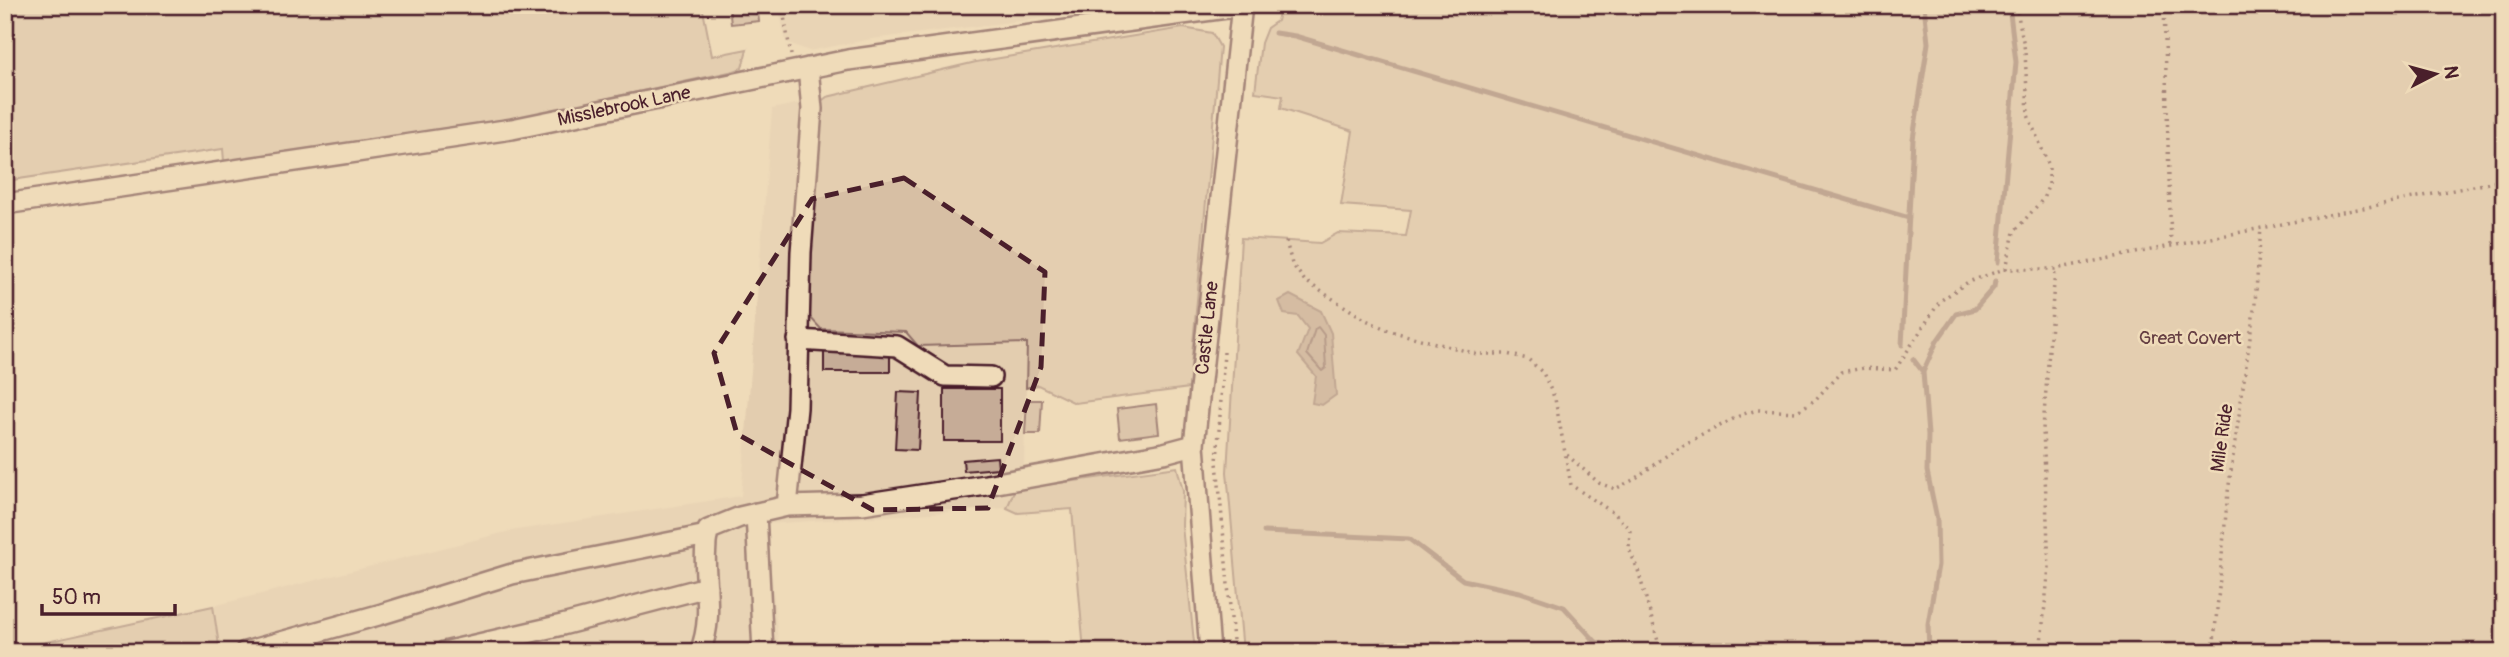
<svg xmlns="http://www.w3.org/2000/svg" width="2509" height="657" font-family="Pangolin,sans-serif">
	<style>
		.built { fill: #e3cdaf }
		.green { fill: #d7bfa4; stroke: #906f68; stroke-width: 2 }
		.water { fill: #b59886; stroke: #8a6862; stroke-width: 2 }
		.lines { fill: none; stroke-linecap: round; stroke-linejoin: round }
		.shore { stroke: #754f4f; stroke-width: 2 }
		.stream { stroke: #8a6862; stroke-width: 5 }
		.building { fill: #c6ac97; stroke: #4a1f2b; stroke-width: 2 }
		.minor-casing { stroke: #4a1f2b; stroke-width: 24 }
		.path { stroke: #4a1f2b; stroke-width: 3.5; stroke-dasharray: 2 5; stroke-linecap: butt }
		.minor { stroke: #efdbb9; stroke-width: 19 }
		.marked { fill: none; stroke: #4a1f2b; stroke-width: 5; stroke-dasharray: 14 9; stroke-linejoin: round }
		.labels { text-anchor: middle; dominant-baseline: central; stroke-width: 5; stroke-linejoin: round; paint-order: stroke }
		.street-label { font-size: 19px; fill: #4a1f2b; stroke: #efdbb9 }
		.park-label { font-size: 19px; fill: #663f43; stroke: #efdbb9 }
	</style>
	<rect width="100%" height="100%" fill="#efdbb9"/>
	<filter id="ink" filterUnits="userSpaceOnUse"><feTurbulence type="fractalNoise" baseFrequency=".0143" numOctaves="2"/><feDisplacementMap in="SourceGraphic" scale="14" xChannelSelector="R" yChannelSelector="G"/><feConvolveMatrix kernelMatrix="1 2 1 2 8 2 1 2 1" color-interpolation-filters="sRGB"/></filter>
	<g filter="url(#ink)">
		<!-- built -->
		<path class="built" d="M778,5H1085V13L872,39L809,51L786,42Z
			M827,97L820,102L821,329L906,332L1027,343L1024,467L1007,508L767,524L779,652H220L213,606L510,531L741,496L772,109Z"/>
		<!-- green -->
		<path class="green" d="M5,5H702L712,56L747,49L742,68L734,71L522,117L224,161L223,149L5,181Z
			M1281,5H2504V652H1243L1227,472L1241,238L1320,243L1338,233L1406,236L1411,210L1341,205L1353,131L1281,108L1283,96L1255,92L1261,43L1267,28L1277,21Z
			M1183,28L1212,33L1220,47L1189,388L1075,403L1038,385L1026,388L1027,343L918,346L906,332L821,329L807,314L820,102L827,97L976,62Z
			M1177,467L1183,491L1182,526L1195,652H1084L1072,509L1018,513L1007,508L1015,489Z
			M213,606L220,652H5V651Z"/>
		<!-- water -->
		<path class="water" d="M1290,295L1321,311L1331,333L1336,395L1322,405L1312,403L1316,376L1298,355L1308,329L1298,316L1284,314L1279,301Z
			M163,644L177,645L194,652H143Z"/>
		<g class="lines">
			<!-- shore -->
			<path class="shore" d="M1318,327L1324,335L1326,368L1322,371L1307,354L1315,329Z"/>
			<!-- stream -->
			<path class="stream" d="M1275,33L1295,36L1909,218
				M1998,262L2016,62L2009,5
				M1902,345L1913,139L1928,43L1924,5
				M1913,359L1923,372L1928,435L1927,471L1937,519L1938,565L1928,624L1929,652
				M1923,372L1937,341L1956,314L1975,309L1994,287L1995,281
				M1264,532L1409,539L1463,580L1520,592L1564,607L1596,642L1631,652"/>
		</g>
		<!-- building -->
		<path class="building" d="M713,5H757L759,21L731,24L729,6L713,8Z
			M824,350H890V372H824Z
			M944,389H1000V441H944Z
			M898,392L921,393L918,450L895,449Z
			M1027,400H1042L1040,434H1025Z
			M1156,404L1159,433L1120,438L1117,409Z
			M997,457L998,468L964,471L963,460Z"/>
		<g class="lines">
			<defs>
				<path id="minor" d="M5,204L512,129L848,60L1241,6
					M798,340L897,346L945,376L991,377
					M787,506L862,504L986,485L1164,453L1194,445
					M756,513L763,652
					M245,652L382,614L512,574L707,535
					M444,652L562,625L707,587
					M700,652C717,610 699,572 708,530L740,517L787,506L797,408L801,252L812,109L808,68
					M1210,652L1194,445L1242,5"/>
			</defs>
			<!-- minor casing -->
			<use href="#minor" class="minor-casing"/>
			<!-- path -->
			<path class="path" d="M782,5L791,55
				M2164,5L2171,246
				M1286,241L1292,264L1305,281L1366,320L1390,331L1477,354H1507L1528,359L1543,373L1555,399L1571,485L1615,514L1630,530L1629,549L1638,570L1661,652
				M2006,269L2014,232L2043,199L2049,184V166L2028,115L2025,51L2016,5
				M1224,352L1217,462L1234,652
				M1567,455L1599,483L1615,489L1633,480L1677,448L1743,414L1758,410L1796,412L1815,400L1841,372L1864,368L1895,370L1940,301L1968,282L2004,269H2055L2504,180
				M2040,652L2049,567L2043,429L2055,270
				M2213,652L2228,492L2255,303L2261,228"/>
			<!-- minor -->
			<use href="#minor" class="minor"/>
		</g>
	</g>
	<!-- marked area -->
	<path d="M0 0H2509V657H0ZM904,178L1045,272L1041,367L988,508L873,510L737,434L714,353L812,199Z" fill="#efdbb9" fill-opacity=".55" fill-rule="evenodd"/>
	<path class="marked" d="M904,178L1045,272L1041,367L988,508L873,510L737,434L714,353L812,199Z"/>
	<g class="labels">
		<!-- street labels -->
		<g class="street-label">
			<text transform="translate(624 106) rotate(-12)">Misslebrook Lane</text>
			<text transform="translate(1207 328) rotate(-84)">Castle Lane</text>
			<text transform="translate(2222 438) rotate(-82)">Mile Ride</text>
		</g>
		<!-- park labels -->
		<g class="park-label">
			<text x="2190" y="338">Great Covert</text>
		</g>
	</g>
	<!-- margin -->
	<rect width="2509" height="657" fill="none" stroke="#efdbb9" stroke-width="28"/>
	<rect x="14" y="14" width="2481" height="629" fill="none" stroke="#4a1f2b" stroke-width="2.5" filter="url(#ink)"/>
	<!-- north arrow -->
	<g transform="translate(2435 74) rotate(84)" stroke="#efdbb9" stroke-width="5" paint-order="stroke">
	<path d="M0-5L12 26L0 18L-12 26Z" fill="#4a1f2b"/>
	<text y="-10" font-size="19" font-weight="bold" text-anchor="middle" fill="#4a1f2b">N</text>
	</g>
	<!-- scale -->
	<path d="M42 604v10h133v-10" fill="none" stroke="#4a1f2b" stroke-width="3.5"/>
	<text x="52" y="604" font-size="21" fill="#4a1f2b" stroke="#efdbb9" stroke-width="5" paint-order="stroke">50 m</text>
</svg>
